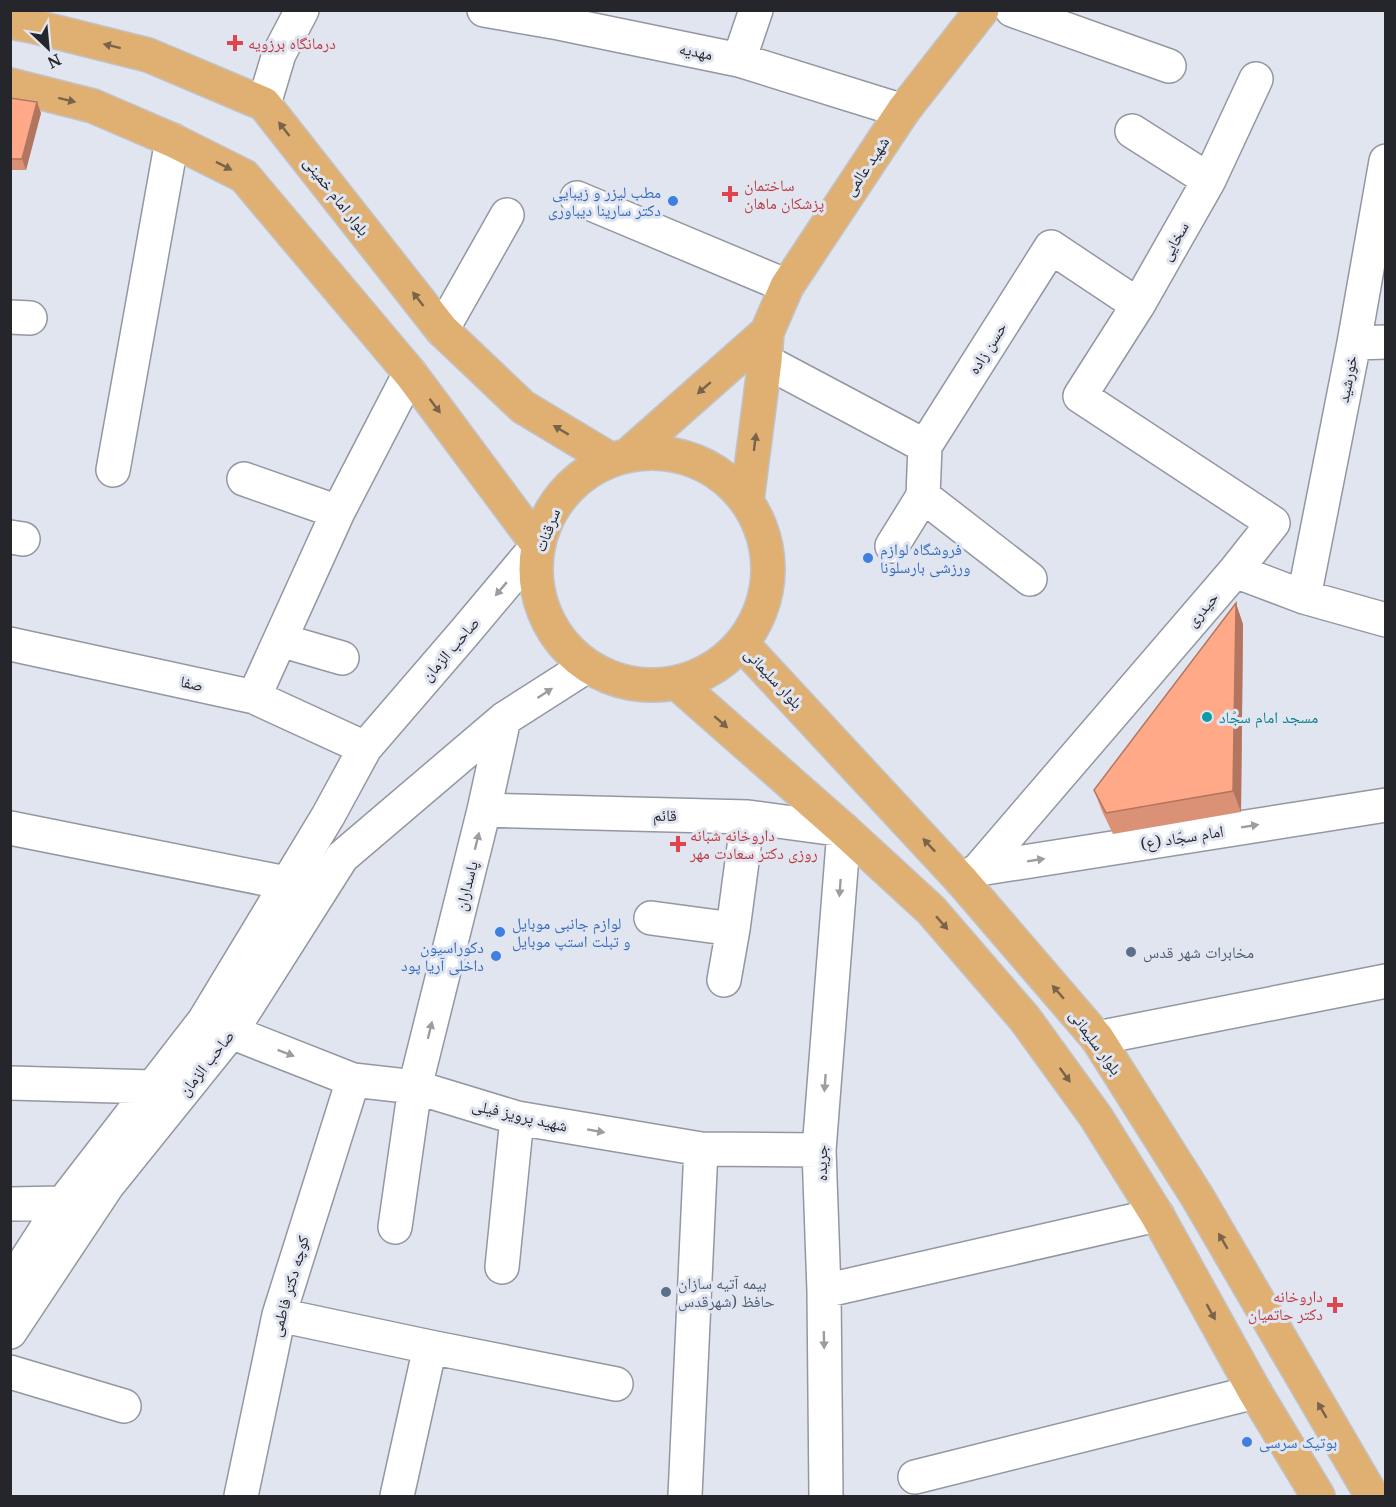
<svg xmlns="http://www.w3.org/2000/svg" width="1396" height="1507" font-family="'Noto Serif','Noto Naskh Arabic',serif">
	<style>
		.lines { fill: none; stroke-linecap: round; stroke-linejoin: round }
		.minor-casing { stroke: #9297a1; stroke-width: 36 }
		.major-casing { stroke: #c2c2c4; stroke-width: 36 }
		.minor { stroke: #fff; stroke-width: 33 }
		.major { stroke: #e0b073; stroke-width: 33 }
		.wall { fill: #db9176 }
		.shaded-wall { fill: #b27660 }
		.building { fill: #ffa989; stroke: #b27660; stroke-width: 1.5 }
		.oneway { fill: #79644b }
		.oneway2 { fill: #9d9da0 }
		.health-dot { fill: #e0444e; stroke: #e0e5f0; stroke-width: 2 }
		.shop-dot { fill: #3f7fe0; stroke: #e0e5f0; stroke-width: 2 }
		.culture-dot { fill: #0f9aa8; stroke: #e0e5f0; stroke-width: 2 }
		.service-dot { fill: #5c6f8a; stroke: #e0e5f0; stroke-width: 2 }
		.labels { text-anchor: middle; dominant-baseline: central; stroke-width: 6; stroke-linejoin: round; paint-order: stroke }
		.health-label { font-size: 16px; fill: #be3a42; stroke: #e0e5f0; text-anchor: start }
		.street-label { font-size: 16px; fill: #25262b; stroke: #e0e5f0 }
		.shop-label { font-size: 16px; fill: #366cbe; stroke: #e0e5f0; text-anchor: start }
		.culture-label { font-size: 16px; fill: #0d838f; stroke: #e0e5f0; text-anchor: start }
		.service-label { font-size: 16px; fill: #4e5e75; stroke: #e0e5f0; text-anchor: start }
	</style>
	<rect width="100%" height="100%" fill="#e0e5f0"/>
	<g class="lines">
		<defs>
			<path id="minor" d="M484,10L559,23L739,60L903,111
				M1012,10L1169,66
				M739,60L756,10
				M264,104L279,54L302,10
				M1132,131L1209,180
				M577,198L787,286
				M10,317L30,318
				M442,330L507,215
				M1354,343L1386,342
				M765,361L925,446
				M113,470L172,140
				M244,479L338,512
				M923,496L1030,579
				M10,537L23,539
				M892,546L923,496L925,446L1051,247L1138,305
				M1235,571L1304,597L1386,620
				M1304,597L1354,343L1386,161
				M280,640L342,658
				M10,644L254,697L365,748
				M254,697L338,512L410,373
				M484,810L748,817L844,830L819,1150L824,1291L826,1496
				M10,828L286,883
				M979,869L1386,805
				M962,881L979,869L1235,571L1273,523L1080,396L1138,305L1209,180L1256,79
				M651,918L733,929
				M724,980L733,929L748,817
				M231,1032L353,1080L415,1087L517,1118L701,1149L819,1150
				M1097,1038L1386,981
				M10,1083L152,1087
				M10,1204L63,1203
				M395,1227L415,1087L484,810L504,719
				M502,1267L517,1118
				M10,1285L63,1203L204,1021L328,816L365,748L465,632L538,545
				M824,1291L1157,1215
				M279,1315L430,1347L616,1384
				M10,1332L107,1186L231,1032L342,857L504,719L587,666
				M10,1372L124,1406
				M915,1477L1255,1392
				M241,1496L279,1315L353,1080
				M397,1496L430,1347
				M685,1496L701,1149"/>
			<path id="major" d="M10,22L32,26L148,55L264,104L442,330L523,407L611,460
				M10,85L93,106L172,140L244,176L410,373L538,545
				M767,332L787,286L903,111L982,10
				M536 569a116 116 0 1 1 232 0a116 116 0 1 1-232 0Z
				M628,455L767,332L765,361L747,500
				M742,644L962,881L1097,1038L1198,1198L1372,1496
				M677,683L844,830L931,910L1025,1019L1096,1117L1157,1215L1255,1392L1318,1496"/>
		</defs>
		<!-- minor casing -->
		<use href="#minor" class="minor-casing"/>
		<!-- major casing -->
		<use href="#major" class="major-casing"/>
		<!-- minor -->
		<use href="#minor" class="minor"/>
		<!-- major -->
		<use href="#major" class="major"/>
	</g>
	<!-- wall -->
	<path class="wall" d="M10,98L41,113L26,170H10Z
		M1243,624L1241,812L1113,834L1102,811L1094,790Z"/>
	<!-- shaded-wall -->
	<path class="shaded-wall" d="M37,102L41,113L26,170L22,159Z
		M1236,603L1243,624L1241,812L1233,791Z"/>
	<!-- building -->
	<path class="building" d="M10,98L37,102L22,159H10Z
		M1236,603L1233,791L1106,813L1094,790Z"/>
	<!-- one-way arrows -->
	<defs><path id="oneway-solid" d="M-6-.8H1V-3.2L6.5 0L1 3.2V.8H-6Z" transform="scale(1.5)"/></defs>
	<g class="oneway">
		<use href="#oneway-solid" transform="translate(112 46) rotate(-166)"/>
		<use href="#oneway-solid" transform="translate(67 100) rotate(14)"/>
		<use href="#oneway-solid" transform="translate(284 129) rotate(-128)"/>
		<use href="#oneway-solid" transform="translate(224 166) rotate(27)"/>
		<use href="#oneway-solid" transform="translate(418 299) rotate(-128)"/>
		<use href="#oneway-solid" transform="translate(704 388) rotate(139)"/>
		<use href="#oneway-solid" transform="translate(435 406) rotate(53)"/>
		<use href="#oneway-solid" transform="translate(561 430) rotate(-149)"/>
		<use href="#oneway-solid" transform="translate(755 442) rotate(-83)"/>
		<use href="#oneway-solid" transform="translate(721 722) rotate(41)"/>
		<use href="#oneway-solid" transform="translate(929 845) rotate(-133)"/>
		<use href="#oneway-solid" transform="translate(942 923) rotate(49)"/>
		<use href="#oneway-solid" transform="translate(1058 992) rotate(-131)"/>
		<use href="#oneway-solid" transform="translate(1065 1075) rotate(54)"/>
		<use href="#oneway-solid" transform="translate(1223 1241) rotate(-120)"/>
		<use href="#oneway-solid" transform="translate(1211 1312) rotate(61)"/>
		<use href="#oneway-solid" transform="translate(1322 1410) rotate(-120)"/>
	</g>
	<g class="oneway2">
		<use href="#oneway-solid" transform="translate(501 589) rotate(130)"/>
		<use href="#oneway-solid" transform="translate(545 693) rotate(-33)"/>
		<use href="#oneway-solid" transform="translate(1250 826) rotate(-9)"/>
		<use href="#oneway-solid" transform="translate(477 841) rotate(-76)"/>
		<use href="#oneway-solid" transform="translate(1036 860) rotate(-9)"/>
		<use href="#oneway-solid" transform="translate(840 888) rotate(94)"/>
		<use href="#oneway-solid" transform="translate(430 1030) rotate(-76)"/>
		<use href="#oneway-solid" transform="translate(286 1053) rotate(21)"/>
		<use href="#oneway-solid" transform="translate(825 1083) rotate(94)"/>
		<use href="#oneway-solid" transform="translate(596 1131) rotate(10)"/>
		<use href="#oneway-solid" transform="translate(824 1340) rotate(89)"/>
	</g>
	<!-- markers -->
	<g class="health-dot">
		<path d="M232 34h6v6h6v6h-6v6h-6v-6h-6v-6h6z"/>
		<path d="M727 185h6v6h6v6h-6v6h-6v-6h-6v-6h6z"/>
		<path d="M675 835h6v6h6v6h-6v6h-6v-6h-6v-6h6z"/>
		<path d="M1332 1296h6v6h6v6h-6v6h-6v-6h-6v-6h6z"/>
	</g>
	<g class="shop-dot">
		<circle cx="673" cy="201" r="6"/>
		<circle cx="868" cy="558" r="6"/>
		<circle cx="500" cy="932" r="6"/>
		<circle cx="496" cy="956" r="6"/>
		<circle cx="1247" cy="1442" r="6"/>
	</g>
	<circle class="culture-dot" cx="1207" cy="717" r="6"/>
	<g class="service-dot">
		<circle cx="1131" cy="952" r="6"/>
		<circle cx="666" cy="1292" r="6"/>
	</g>
	<g class="labels">
		<!-- health labels -->
		<g class="health-label">
			<text x="248" y="43">درمانگاه برزویه</text>
			<text x="744" y="185">ساختمان<tspan x="744" dy="18">پزشکان ماهان</tspan></text>
			<text x="690" y="835">داروخانه شبانه<tspan x="690" dy="18">روزی دکتر سعادت مهر</tspan></text>
			<text x="1323" y="1296" text-anchor="end">داروخانه<tspan x="1323" dy="18">دکتر حاتمیان</tspan></text>
		</g>
		<!-- street labels -->
		<g class="street-label">
			<text transform="translate(696 51) rotate(11)">مهدیه</text>
			<text transform="translate(866 166) rotate(-56)">شهید عالمی</text>
			<text transform="translate(337 196) rotate(52)">بلوار امام خمینی</text>
			<text transform="translate(1174 241) rotate(-61)">سخایی</text>
			<text transform="translate(987 348) rotate(-58)">حسن زاده</text>
			<text transform="translate(1347 379) rotate(-79)">خورشید</text>
			<text transform="translate(547 530) rotate(-69)">سرقنات</text>
			<text transform="translate(1202 609) rotate(-49)">حیدری</text>
			<text transform="translate(450 649) rotate(-49)">صاحب الزمان</text>
			<text transform="translate(774 678) rotate(47)">بلوار سلیمانی</text>
			<text transform="translate(192 683) rotate(12)">صفا</text>
			<text transform="translate(665 815) rotate(1)">قائم</text>
			<text transform="translate(1182 837) rotate(-9)">امام سجّاد (ع)</text>
			<text transform="translate(466 886) rotate(-76)">پاسداران</text>
			<text transform="translate(1096 1042) rotate(54)">بلوار سلیمانی</text>
			<text transform="translate(206 1063) rotate(-52)">صاحب الزمان</text>
			<text transform="translate(520 1115) rotate(13)">شهید پرویز فیلی</text>
			<text transform="translate(821 1163) rotate(-90)">جریده</text>
			<text transform="translate(289 1286) rotate(-74)">کوچه دکتر فاطمی</text>
		</g>
		<!-- shop labels -->
		<g class="shop-label">
			<text x="661" y="192" text-anchor="end">مطب لیزر و زیبایی<tspan x="661" dy="18">دکتر سارینا دیباوری</tspan></text>
			<text x="880" y="549">فروشگاه لوازم<tspan x="880" dy="18">ورزشی بارسلونا</tspan></text>
			<text x="512" y="923">لوازم جانبی موبایل<tspan x="512" dy="18">و تبلت استپ موبایل</tspan></text>
			<text x="484" y="947" text-anchor="end">دکوراسیون<tspan x="484" dy="18">داخلی آریا پود</tspan></text>
			<text x="1259" y="1442">بوتیک سرسی</text>
		</g>
		<!-- culture labels -->
		<g class="culture-label">
			<text x="1219" y="717">مسجد امام سجّاد</text>
		</g>
		<!-- service labels -->
		<g class="service-label">
			<text x="1143" y="952">مخابرات شهر قدس</text>
			<text x="678" y="1283">بیمه آتیه سازان<tspan x="678" dy="18">حافظ (شهرقدس</tspan></text>
		</g>
	</g>
	<!-- border -->
	<rect width="1396" height="1507" fill="none" stroke="#25262b" stroke-width="24"/>
	<!-- north arrow -->
	<g transform="translate(48 48) rotate(154)" stroke="#e0e5f0" stroke-width="4.5" paint-order="stroke">
	<path d="M0-4.5L10 22L0 15L-10 22Z" fill="#25262b"/>
	<text y="-9" font-size="16" font-weight="bold" text-anchor="middle" fill="#25262b">N</text>
	</g>
</svg>
